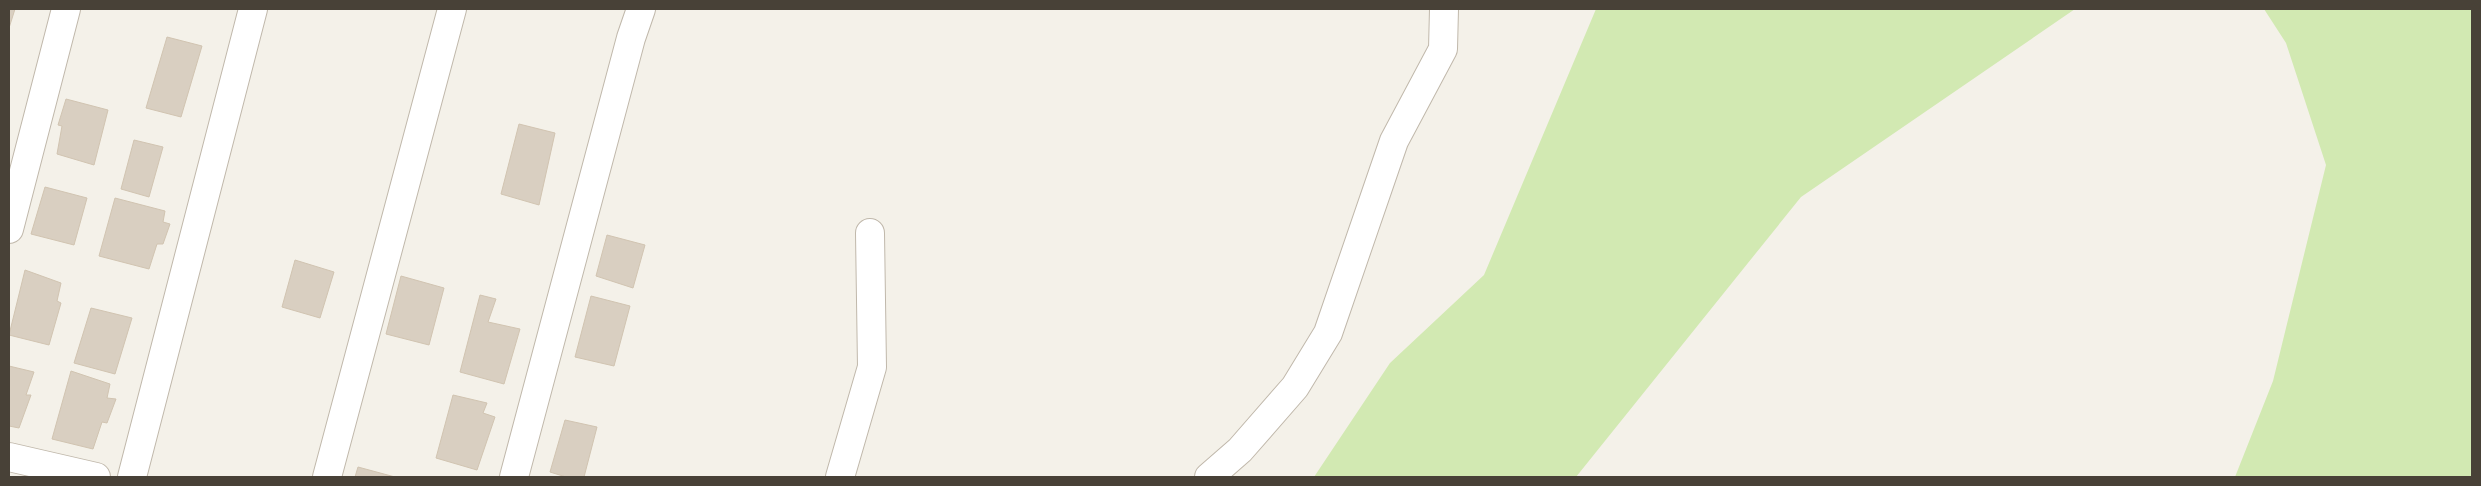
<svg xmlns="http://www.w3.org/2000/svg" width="2481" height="486" font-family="'Work Sans',sans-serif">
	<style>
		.green { fill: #d2e9b2 }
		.building { fill: #d9cfc1; stroke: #d1c4b1 }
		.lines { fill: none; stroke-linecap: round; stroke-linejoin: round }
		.street-casing { stroke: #c0b8ab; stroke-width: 30 }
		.street { stroke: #fff; stroke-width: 28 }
	</style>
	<rect width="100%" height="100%" fill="#f4f1e9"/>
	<!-- green -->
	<path class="green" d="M1596,9H2075L1801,197L1576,477H1314L1390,363L1484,275Z
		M2264,9H2472V477H2235L2273,381L2326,165L2286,43Z"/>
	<!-- building -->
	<path class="building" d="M9,9H15L9,28Z
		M167,37L202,46L181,117L146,108Z
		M66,99L108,110L94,165L57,154L62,126L58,125Z
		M519,124L555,133L539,205L501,194Z
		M134,140L163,147L149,197L121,189Z
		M45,187L87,198L74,245L31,234Z
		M115,198L165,211L163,222L170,224L163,244H157L149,269L99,256Z
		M607,235L645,245L633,288L596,276Z
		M295,260L334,272L320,318L282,307Z
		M25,270L61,283L57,301L61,303L49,345L9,335Z
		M401,276L444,288L429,345L386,334Z
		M480,295L496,299L488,322L520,329L504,384L460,372Z
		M591,296L630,306L614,366L575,357Z
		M91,308L132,318L115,374L74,363Z
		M9,366L34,372L26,395H31L19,428L9,426Z
		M71,371L110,384L107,398L116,399L107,423L102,422L93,449L52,439Z
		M453,395L487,403L483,413L495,417L477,470L436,458Z
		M565,420L597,427L584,477H566L550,472Z
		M358,467L395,477H355Z"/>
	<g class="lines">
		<defs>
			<path id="street" d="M9,229L66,9
				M9,457L96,477
				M132,477L253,9
				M327,477L452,9
				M514,477L631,38L641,9
				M840,477L872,367L870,233
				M1209,477L1240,450L1295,387L1328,333L1394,141L1443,49L1444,9"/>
		</defs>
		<!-- street casing -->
		<use href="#street" class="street-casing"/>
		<!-- street -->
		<use href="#street" class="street"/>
	</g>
	<!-- border -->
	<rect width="2481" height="486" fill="none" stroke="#484137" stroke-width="20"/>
</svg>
